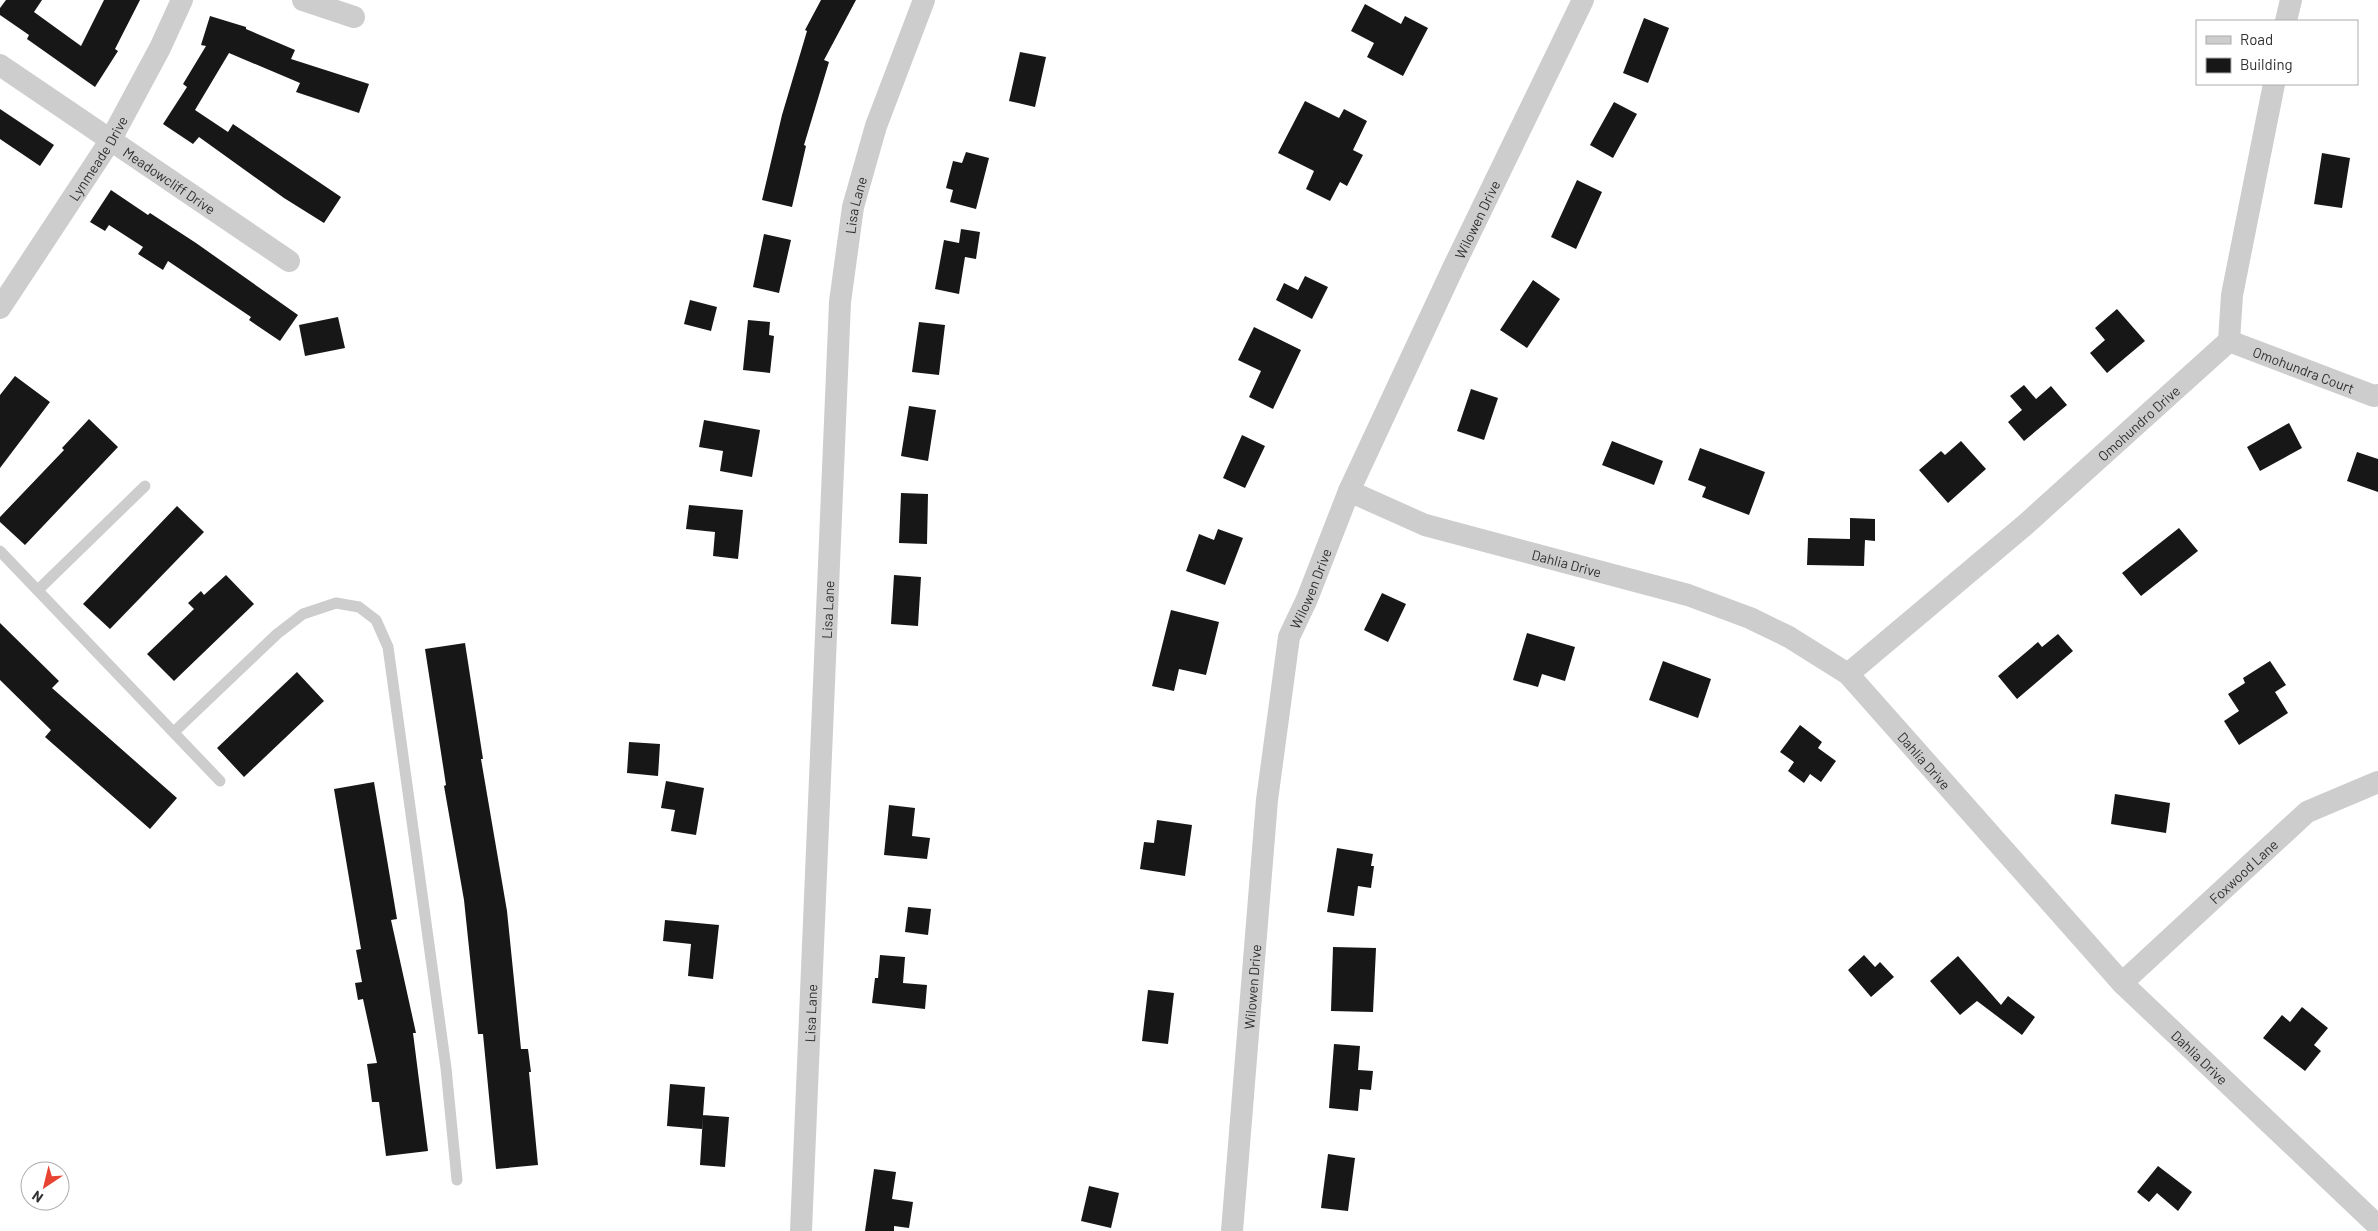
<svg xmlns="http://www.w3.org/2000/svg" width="2378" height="1231" font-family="Barlow,sans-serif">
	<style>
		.building { fill: #171717 }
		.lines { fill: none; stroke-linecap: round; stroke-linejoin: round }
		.service { stroke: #cdcdcd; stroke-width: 11 }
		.minor { stroke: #cdcdcd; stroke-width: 22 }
		.labels { text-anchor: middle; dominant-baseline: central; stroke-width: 5; stroke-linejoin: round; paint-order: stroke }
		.street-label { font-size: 14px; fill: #303030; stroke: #fff }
	</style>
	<rect width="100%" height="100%" fill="#fff"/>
	<!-- building -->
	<path class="building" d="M6,0H42L34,12L81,46L104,0H140L115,49L118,51L95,87L27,39L29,35L0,15V8Z
		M821,0H856L824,60L829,62L804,145L806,146L792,207L762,200L782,115L807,31L805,30Z
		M1365,4L1401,24L1405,16L1428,28L1403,76L1367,57L1374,43L1351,31Z
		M210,16L246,27V29L295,50L291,59L369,84L359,113L296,92L300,83L229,53L195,110L228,132L233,124L341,197L324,223L284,198L199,137L193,144L163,124L187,87L183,84L206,46L201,45Z
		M1644,18L1669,28L1648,83L1623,73Z
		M1020,52L1046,57L1035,107L1009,101Z
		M1305,101L1339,118L1344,109L1367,121L1353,150L1363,155L1347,186L1340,182L1330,201L1306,189L1314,171L1278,153Z
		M1614,102L1637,114L1613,158L1590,145Z
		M0,109L54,145L40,166L0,139Z
		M966,152L989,158L976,209L950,202L953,190L946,188L953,161L962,163Z
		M2322,153L2350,158L2342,208L2314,204Z
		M1577,180L1602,192L1576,249L1551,237Z
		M111,190L148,215L150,213L196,243L298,315L280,341L249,320L251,317L168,261L163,270L138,254L143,247L109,225L105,231L90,222Z
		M961,229L980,232L976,259L965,257L959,294L935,289L944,240L959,243Z
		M764,234L791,240L779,293L753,287Z
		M1305,276L1328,287L1312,319L1276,300L1284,283L1298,290Z
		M1533,280L1560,299L1527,348L1500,330Z
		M690,300L717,307L711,331L684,324Z
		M2117,309L2145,341L2107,373L2090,353L2105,340L2095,328Z
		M338,317L345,348L305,356L299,325Z
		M748,320L770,322L769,335L774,336L770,373L743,370Z
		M919,322L945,325L939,375L912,372Z
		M1254,327L1301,350L1273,409L1249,397L1261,371L1238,360Z
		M15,376L50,402L0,468V395Z
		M2024,385L2036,399L2051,386L2067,405L2024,441L2008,422L2022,410L2010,396Z
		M1471,389L1498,398L1484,440L1457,431Z
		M909,406L936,410L928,461L901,456Z
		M89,419L118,447L25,545L0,522V517L64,450L62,448Z
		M704,420L760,430L752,477L720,471L723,451L699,447Z
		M2289,423L2302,448L2260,471L2247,447Z
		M1242,435L1265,446L1245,488L1223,478Z
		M1612,441L1663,461L1654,485L1602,465Z
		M1961,441L1986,469L1948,503L1919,470L1941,451L1945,455Z
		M1700,448L1765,472L1749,515L1702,497L1706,487L1688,480Z
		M2357,452L2378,459V492L2347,481Z
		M901,493L928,494L927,544L899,543Z
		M689,505L743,510L738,559L713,556L715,532L686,529Z
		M177,506L204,532L110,629L83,604Z
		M1850,518L1875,519V541L1865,540L1864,566L1807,565L1808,538L1850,539Z
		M2179,528L2198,551L2141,596L2122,573Z
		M1218,529L1243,538L1225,585L1186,571L1199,534L1214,540Z
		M226,575L254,604L174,681L147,654L194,609L188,603L201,591L204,595Z
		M894,575L921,577L918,626L891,624Z
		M1382,593L1406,604L1388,642L1364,630Z
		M1171,610L1219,622L1206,675L1179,669L1174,691L1152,686Z
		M0,623L59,681L52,688L177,798L150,829L45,737L51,730L0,680Z
		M1527,633L1575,647L1565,681L1542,674L1538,687L1513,680Z
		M2058,634L2073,651L2017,699L1998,676L2038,642L2042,647Z
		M465,643L483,759H481L507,911L521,1049H528L531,1072H529L538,1165L496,1169L483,1034H478L464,900L444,786L446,785L425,649Z
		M1663,661L1711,679L1698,718L1649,700Z
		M2270,661L2286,685L2275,692L2288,713L2239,745L2224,721L2239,711L2228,694L2245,683L2243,678Z
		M297,672L324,701L244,777L217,748Z
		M1800,725L1822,742L1818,748L1836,761L1821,782L1810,774L1804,783L1788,771L1794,762L1780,752Z
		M629,742L660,744L658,776L627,773Z
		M666,781L704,788L696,835L671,831L675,810L661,808Z
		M374,782L397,919L391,920L416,1033H413L428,1151L386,1156L379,1102H372L367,1064L377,1063L363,999L358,1000L355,983L362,982L356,950L361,949L334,789Z
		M2115,794L2170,803L2166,833L2111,824Z
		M889,805L915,808L912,836L930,838L927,859L884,855Z
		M1157,820L1192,825L1185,876L1140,869L1144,842L1154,843Z
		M1337,848L1373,854L1371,866H1374L1371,888L1358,886L1354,916L1327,912Z
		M908,907L931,909L928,935L905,932Z
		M665,920L719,925L713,979L688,976L691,944L663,941Z
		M1333,947L1376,948L1373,1012L1331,1011Z
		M880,955L905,957L903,983L927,985L925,1009L872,1003L875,978H878Z
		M1864,955L1875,967L1880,962L1894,977L1871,997L1848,970Z
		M1958,956L2001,1005L2008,996L2035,1017L2022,1035L1977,1001L1960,1015L1930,981Z
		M1148,990L1174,993L1168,1044L1142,1041Z
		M2302,1007L2328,1028L2314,1045L2321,1051L2305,1071L2263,1038L2282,1015L2290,1022Z
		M1334,1044L1360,1046L1358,1070L1373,1071L1371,1090L1360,1089L1358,1111L1329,1108Z
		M670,1084L705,1087L702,1129L667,1126Z
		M703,1115L729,1117L725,1167L700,1165Z
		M1328,1154L1355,1158L1348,1211L1321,1208Z
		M2158,1166L2192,1192L2178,1211L2157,1193L2149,1202L2137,1192Z
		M874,1169L896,1172L892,1199L913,1202L909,1228L894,1226V1231H865Z
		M1089,1186L1119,1193L1111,1228L1081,1221Z"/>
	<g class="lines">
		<!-- service -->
		<path class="service" d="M0,551L220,781
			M38,590L145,486
			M174,732L277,634L303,614L336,603L359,607L376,620L388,647L446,1068L457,1180"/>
		<!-- minor -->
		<g class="minor">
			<path d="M303,0L354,17"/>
			<path d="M2286,21L2291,0"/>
			<path id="s1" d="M0,65L289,261"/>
			<path id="s2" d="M0,308L110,141L160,48L182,0"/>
			<path id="s3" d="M2229,341L2374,396L2378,395"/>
			<path id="s4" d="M1349,491L1425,525L1688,595L1750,618L1789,637L1848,674L2122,983L2378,1226"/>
			<path id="s5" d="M1848,674L2025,525L2229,341L2232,295L2274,84"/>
			<path id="s6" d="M2122,983L2307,812L2378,782"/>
			<path id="s7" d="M801,1231L840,302L853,207L876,126L924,0"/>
			<path id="s8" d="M1232,1231L1267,800L1289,637L1307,599L1349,491L1454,266L1583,0"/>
		</g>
	</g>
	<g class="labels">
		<!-- street labels -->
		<g class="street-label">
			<text stroke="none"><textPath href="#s2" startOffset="179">Lynmeade Drive</textPath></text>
			<text stroke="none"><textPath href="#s1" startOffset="205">Meadowcliff Drive</textPath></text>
			<text stroke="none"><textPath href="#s7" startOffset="1028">Lisa Lane</textPath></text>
			<text stroke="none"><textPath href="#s8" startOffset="1055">Wilowen Drive</textPath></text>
			<text stroke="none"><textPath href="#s3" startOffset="80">Omohundra Court</textPath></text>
			<text stroke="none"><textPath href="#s5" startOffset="384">Omohundro Drive</textPath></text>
			<text stroke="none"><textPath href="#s4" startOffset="230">Dahlia Drive</textPath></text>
			<text stroke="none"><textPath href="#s8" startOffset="650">Wilowen Drive</textPath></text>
			<text stroke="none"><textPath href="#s7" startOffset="622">Lisa Lane</textPath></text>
			<text stroke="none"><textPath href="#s4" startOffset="650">Dahlia Drive</textPath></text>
			<text stroke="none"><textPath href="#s6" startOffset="165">Foxwood Lane</textPath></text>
			<text stroke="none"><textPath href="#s8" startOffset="245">Wilowen Drive</textPath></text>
			<text stroke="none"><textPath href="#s7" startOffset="218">Lisa Lane</textPath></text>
			<text stroke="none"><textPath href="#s4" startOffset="1055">Dahlia Drive</textPath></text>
		</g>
	</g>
	<!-- legend -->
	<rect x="2196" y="20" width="162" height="65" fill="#ffffff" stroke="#acacac"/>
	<rect x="2206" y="36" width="25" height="8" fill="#cdcdcd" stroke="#acacac"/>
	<text x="2240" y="45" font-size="15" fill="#303030">Road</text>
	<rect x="2206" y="58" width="25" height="15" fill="#171717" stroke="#acacac"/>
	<text x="2240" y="70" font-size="15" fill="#303030">Building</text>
	<!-- north arrow -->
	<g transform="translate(45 1186) rotate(215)"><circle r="24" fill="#ffffff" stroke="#acacac"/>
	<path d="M0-4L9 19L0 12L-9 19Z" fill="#e84331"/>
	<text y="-8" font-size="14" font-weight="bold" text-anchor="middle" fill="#303030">N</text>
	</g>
</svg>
